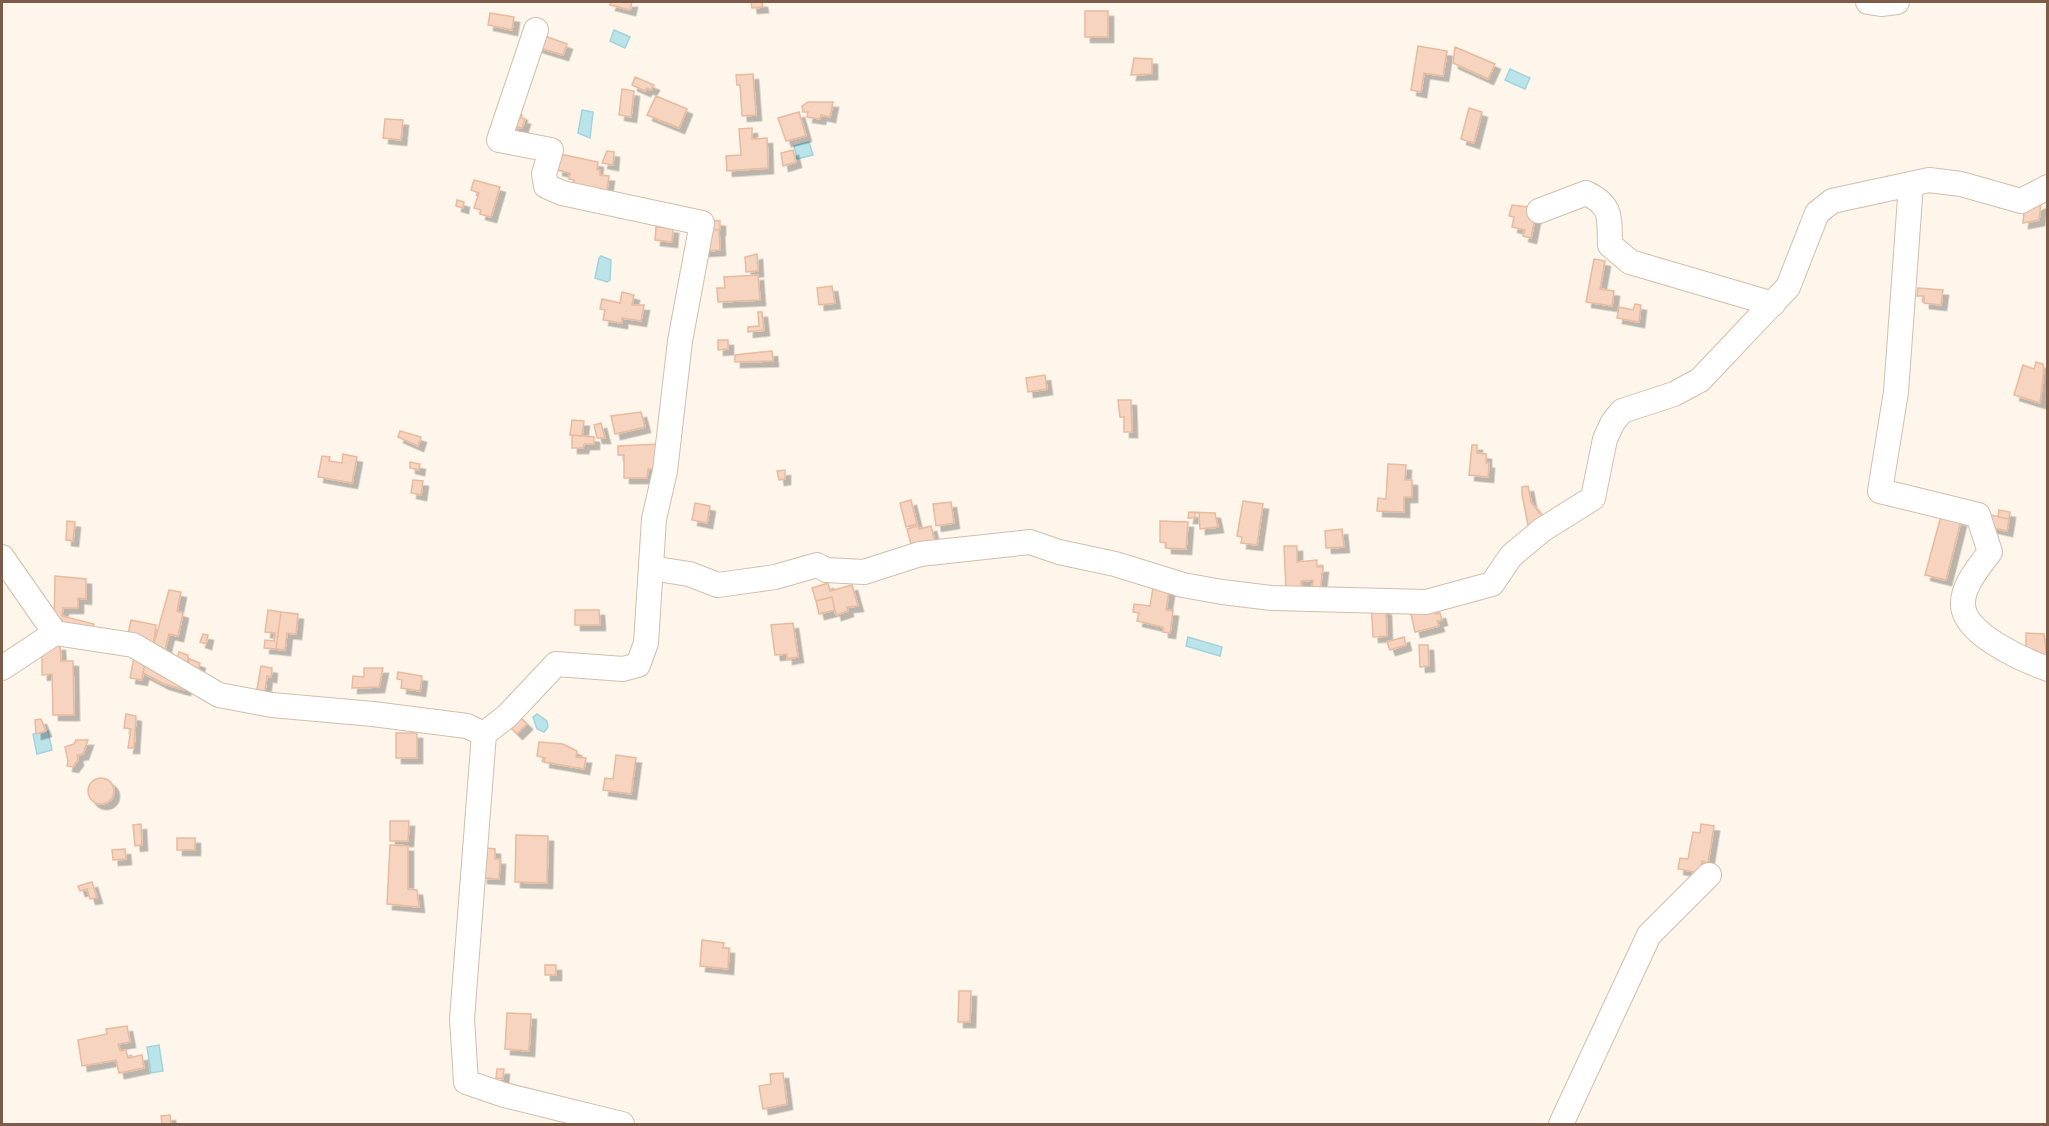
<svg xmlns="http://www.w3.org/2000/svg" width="2049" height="1126" font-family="'Varela Round',sans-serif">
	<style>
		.water { fill: #bbe4ea; stroke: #a0d4dd; stroke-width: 1.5 }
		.building { fill: #f6d4bf; stroke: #eaba9d; stroke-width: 1.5; filter: url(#shadow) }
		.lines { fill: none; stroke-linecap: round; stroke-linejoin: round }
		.minor-casing { stroke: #d3bdad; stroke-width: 26 }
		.minor { stroke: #fff; stroke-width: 24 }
	</style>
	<defs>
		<filter id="shadow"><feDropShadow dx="5.5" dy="5.5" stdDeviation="0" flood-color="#0004"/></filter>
	</defs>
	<rect width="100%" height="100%" fill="#fef6ea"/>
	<!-- water -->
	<path class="water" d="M614,30L630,37L625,48L610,41Z
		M1510,69L1530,78L1525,89L1505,80Z
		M582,110L593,112L590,138L578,133Z
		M809,142L813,155L797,159L794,146Z
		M601,256L611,260L610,280L607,282L595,278L599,258Z
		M1188,637L1222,647L1220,656L1186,646Z
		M537,714L547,721L548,727L544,732L537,729L533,717Z
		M48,731L52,750L37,754L33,734Z
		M159,1045L163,1071L151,1073L147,1047Z"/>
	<!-- building -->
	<path class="building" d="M611,2H632L630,10L610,5Z
		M751,2H762L763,7L752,8Z
		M1085,11H1108V37H1085Z
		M490,13L514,17L512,30L488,25Z
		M542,35L567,44L563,55L537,47Z
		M1418,46L1447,51L1443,76L1424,73L1421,92L1411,90Z
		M1455,47L1495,64L1488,79L1453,63Z
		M1134,58L1152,59V74L1131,75Z
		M753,74L756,115L742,116L740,85H737L736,75Z
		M635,77L654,85L651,90L647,88L645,91L632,85Z
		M622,89L634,91L631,117L619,115Z
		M656,96L687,109L679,128L647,115Z
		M808,102H833L830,117L821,115L820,119L807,117L808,112H803L802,106Z
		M1469,108L1482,112L1474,143L1461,139Z
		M512,111L522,115L521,118L525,119L522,128L518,127L514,140Z
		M799,112L806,136L786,141L778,118Z
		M385,119L403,120L401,140L383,138Z
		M752,128V139L767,138L768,168L727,171L726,156L741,155L739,129Z
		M793,150L796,162L783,166L781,153Z
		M607,151L614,152L613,165L602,163Z
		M560,154L598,162L597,170H600V175L609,176L606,197L572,187L574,180L569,179L570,173L557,170Z
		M474,180L500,187L491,217L480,214L481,210L474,208L479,193L471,190Z
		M457,200L464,202L463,208L456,206Z
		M2041,203L2039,220L2023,223L2024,212Z
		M1512,205L1537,208L1531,238L1523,236L1525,230L1512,227L1514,217L1509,216Z
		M708,220L720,221V230H706Z
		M656,227L673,228L672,242L655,240Z
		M706,230H719L720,250L703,251Z
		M757,254L758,271L746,272L745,257Z
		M1594,259L1605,261L1600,289L1614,291L1612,306L1586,302Z
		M758,275L760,300L718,302L717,288H725L724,277Z
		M832,286L835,303L819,305L817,288Z
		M1918,288L1943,290L1941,305L1924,303V296H1917Z
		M622,292L634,295L632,305H644L641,321L622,318V323L603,320L605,310L600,309L602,299L620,303Z
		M1635,304L1641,305L1639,322L1617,318L1619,307L1633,310Z
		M758,312H762L764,330L748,332V327L759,326Z
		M718,340H728V349L718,350Z
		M772,351L773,361L735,362V355Z
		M2036,362L2043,364L2044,369L2040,403L2014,395L2023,365L2034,369Z
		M1045,375L1047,389L1028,392L1026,378Z
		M1118,400H1131L1132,432H1124V417H1120Z
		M641,412L645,427L615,434L611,416Z
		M572,420L584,421L582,436L570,435Z
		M601,423L605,438H597L594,425Z
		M400,431L421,437L418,446L398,437Z
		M572,435L594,437V444H584L583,448H572Z
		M660,444L659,469H648L647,478H624V455H618V446Z
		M1472,445H1477V453L1486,454V463H1489L1488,477L1469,475Z
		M343,454L357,457L352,483L318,477L322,456L330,457L329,461L342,463Z
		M410,462L420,464L419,470L410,468Z
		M1388,464L1406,465L1405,480H1412V497H1404V512L1377,511L1378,498L1386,499Z
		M785,470V479L779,480L777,471Z
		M413,480L423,481L421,495L411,493Z
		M1528,486L1531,502L1542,516L1530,535L1522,495V487Z
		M911,500L917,524L906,527L900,503Z
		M1243,501L1263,504L1257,545L1241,543L1242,537L1237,536Z
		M951,502L954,523L936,526L933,504Z
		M695,503L710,506L707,523L692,520Z
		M1999,510L2010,512L2009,519L1998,517Z
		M1189,512L1215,513L1218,527L1200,529L1199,513H1195V518H1188Z
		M1991,515L2009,519L2007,531L1989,527Z
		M1941,516L1961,521L1946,580L1925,575Z
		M67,521L75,522L73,541L66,540Z
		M1160,521L1188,522L1186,549L1166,548V543L1160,542Z
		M918,526L919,529L931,526L936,546L913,552L907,529Z
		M1342,529L1344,547L1326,548L1325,531Z
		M1284,546H1297V562L1317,560V567H1323L1320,591H1312L1313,580L1301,581L1302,591H1286Z
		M55,576L86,579V599L78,598V608H63L62,616L94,624L92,634L60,627L62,620H54Z
		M1154,581L1170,585L1166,610L1173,611L1170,633L1163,632V627L1137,621L1139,613L1133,612L1134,604L1150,606Z
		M828,583L830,591L852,585L858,606L847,607L848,611L836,615L832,597L816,601L812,588Z
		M169,590L181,592L177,611L183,613L178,636L169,634L165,650L153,647Z
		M832,597L835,610L819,614L816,601Z
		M1371,603L1386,610L1387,636L1373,637Z
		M1433,605L1435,614L1440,613L1442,620L1437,621L1439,626L1415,632L1410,610Z
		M268,610L281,612L276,649L264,648L265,640L274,641L275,633L265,632Z
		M575,610H599L600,625H575Z
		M281,612L298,614L296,634L287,633L285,650L276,649Z
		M131,620L156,625L153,647L128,634Z
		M793,623L798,657L787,659V654L775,655L771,625Z
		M2026,633L2044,634L2048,666L2026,649Z
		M203,634L208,635L206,644L200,642Z
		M1404,637L1406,645L1390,650L1387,642Z
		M48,645H60L61,661H73L74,715H53L52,674L42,675V649Z
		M1419,645H1428L1429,666L1420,667Z
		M135,652L146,657L142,680L130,678Z
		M179,652L188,655V669L176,662Z
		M146,657L188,682L185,690L164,684L143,673Z
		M189,659L200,663L197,674L188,669Z
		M261,666L272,668L271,677L267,676L264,697L256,695Z
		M364,668H383L379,687L352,688L353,676L364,677Z
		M398,672L422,676L420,691L401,688L402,680L397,679Z
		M126,714L136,716L134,748H128L131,729L124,728Z
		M518,715L527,724L517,734L509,726Z
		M41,719L46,731L36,734L35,720Z
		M396,733H417V758H396Z
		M76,740H88L83,754L77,755L78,760L73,767L67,766L68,761L65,747L74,744Z
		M539,742L563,744L577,751L576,757L586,758L584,769L544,762L545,758L537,756Z
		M616,755L636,758L631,794L603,790L605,778L613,779Z
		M88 791a13 13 0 1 1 26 0a13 13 0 1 1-26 0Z
		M390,821H409L408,841H390Z
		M141,824L142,845L135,846L133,825Z
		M1701,824L1714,826L1708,863L1702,861L1700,873L1678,869L1680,858L1688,859L1693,832L1700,833Z
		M516,835L548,836L547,883L515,882Z
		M177,838H195V850H177Z
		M390,845L408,846V889L417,890L419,907L387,904Z
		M487,848L495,849V859H500L499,879L482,878V858H487Z
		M125,849L126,859L113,860L112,850Z
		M92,882L97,898L90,899L87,889L80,891L78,886Z
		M702,940L724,943L723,948H729L728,969L700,966Z
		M545,965H556V975H545Z
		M959,991H971L970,1022H958Z
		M507,1013L531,1014L529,1051L505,1049Z
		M127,1026L130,1042L118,1044L120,1051L126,1050L128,1058L142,1055L144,1068L119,1073L116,1060L82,1066L78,1040L107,1034L106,1029Z
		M497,1069H504L503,1079L496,1078Z
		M783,1073L787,1104L763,1109L759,1086L771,1084L770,1074Z
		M170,1115L171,1124H162L161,1116Z"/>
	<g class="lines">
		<defs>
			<path id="minor" d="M1868,2L1881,4L1897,2
				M1911,184L1896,392L1880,491L1978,515L1990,552C1979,567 1962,586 1963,605C1964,634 2023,660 2048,669
				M1539,211L1586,193C1613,206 1609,217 1610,245L1630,262L1773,304
				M2,557L55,633
				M651,568L689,574L718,585L775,577L817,565L826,570L864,572L920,554L1030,542L1059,552L1115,564L1183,585L1222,592L1272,598L1426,602L1492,584L1511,556L1542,530L1593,498L1605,439L1613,422L1622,411L1674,394L1700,380L1788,287L1817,213L1832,201L1929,180L1961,184L2021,201L2048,187
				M2,668L55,633L133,645L219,695L272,705L373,714L467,726L484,734L462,1019L466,1082L504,1095L622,1124
				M484,734L507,716L556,664L623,669L638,665L646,643L654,519L665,471L680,341L702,223L562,193L546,186L544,174L551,150L499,140L536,30
				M1561,1124L1649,935L1709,875"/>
		</defs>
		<!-- minor casing -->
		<use href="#minor" class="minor-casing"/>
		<!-- minor -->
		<use href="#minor" class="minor"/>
	</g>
	<!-- border -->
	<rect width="2049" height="1126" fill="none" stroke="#7c5b49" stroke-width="6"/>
</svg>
